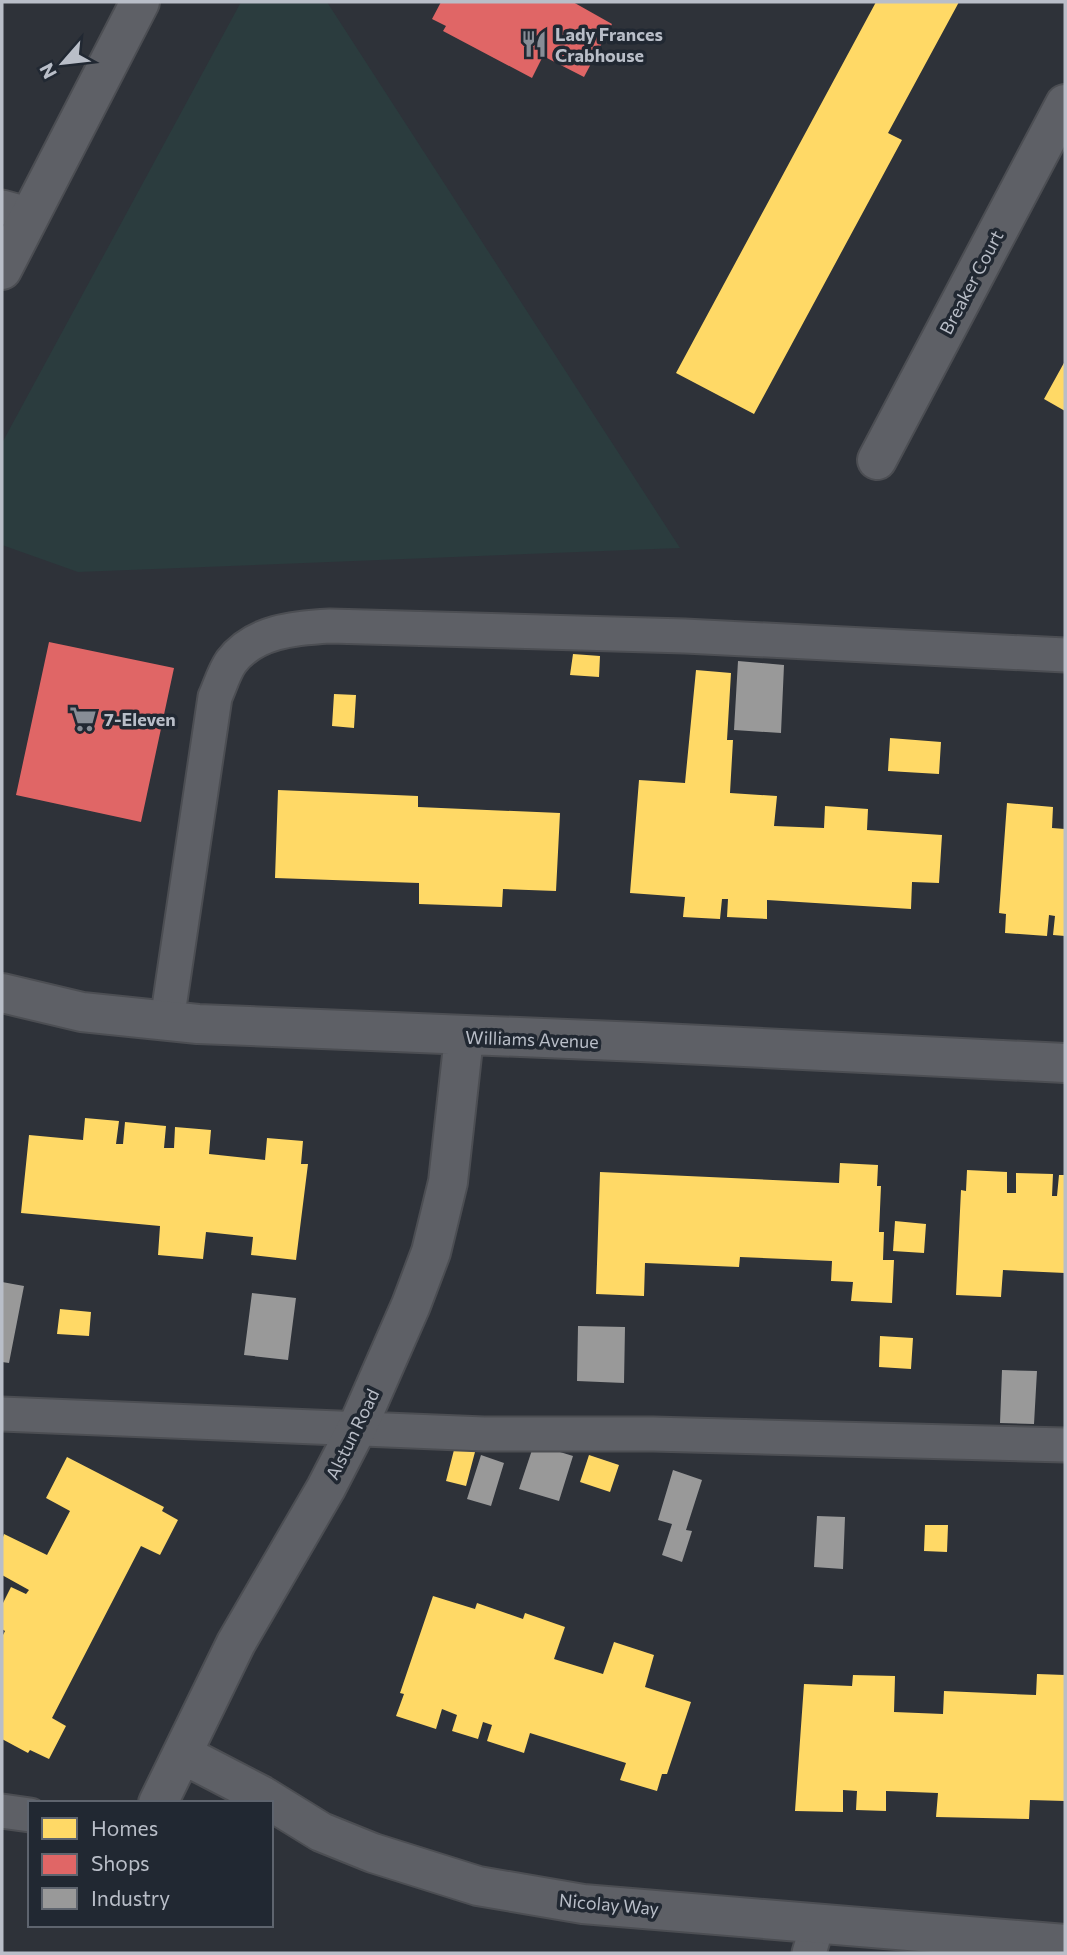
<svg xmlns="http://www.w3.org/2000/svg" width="1067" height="1955" font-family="Commissioner,sans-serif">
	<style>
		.green { fill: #2b3c3e }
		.homes { fill: #ffd966 }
		.shops { fill: #e06666 }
		.industry { fill: #999 }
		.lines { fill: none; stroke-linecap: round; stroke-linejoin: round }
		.service-casing { stroke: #4c4e53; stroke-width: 37 }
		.minor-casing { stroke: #4c4e53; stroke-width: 42 }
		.tertiary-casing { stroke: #4c4e53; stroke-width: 42 }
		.service { stroke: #5e6066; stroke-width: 33 }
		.minor { stroke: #5e6066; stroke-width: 38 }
		.tertiary { stroke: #5e6066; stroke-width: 38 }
		.labels { text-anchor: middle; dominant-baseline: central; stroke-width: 7; stroke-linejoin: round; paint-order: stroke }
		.poi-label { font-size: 18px; font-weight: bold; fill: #b9bec8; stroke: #212832; text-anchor: start }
		.street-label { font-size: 18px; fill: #b9bec8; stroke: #212832 }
	</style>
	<rect width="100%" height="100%" fill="#2e3239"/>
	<!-- green -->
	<path class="green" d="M241,2H327L680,548L78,572L2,545V443Z"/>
	<!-- homes -->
	<path class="homes" d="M876,2H959L888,133L902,140L754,414L676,373Z
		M1065,361V411L1044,399Z
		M573,654L600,656L599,677L570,675Z
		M696,670L731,673L727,740H733L730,793L777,796L774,826L824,828L825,806L868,809L867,830L942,835L939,883L912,882L911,909L767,900V919L727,917L728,899H722L720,919L683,917L685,897L630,893L639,780L685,783Z
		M334,694L356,695L354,728L332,726Z
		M890,738L941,742L939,774L888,771Z
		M278,790L418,796V807L560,813L556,891L503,889L502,907L419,904V883L275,878Z
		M1007,803L1053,807L1052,828L1065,829V936L1053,935L1055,916L1049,915L1047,936L1005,933L1006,914L999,913Z
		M85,1118L119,1121L116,1144H123L125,1122L166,1126L164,1148H174L175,1127L211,1130L209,1154L265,1160L267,1138L303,1141L301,1164H308L296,1260L251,1255L253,1237L206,1232L203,1259L158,1255L160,1226L21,1213L29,1135L83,1140Z
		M840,1163L878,1165L877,1186H881L879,1232H884L883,1260H894L892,1303L851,1301L853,1282L831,1281L832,1261L740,1257L739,1267L645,1263L644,1296L596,1294L600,1172L839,1183Z
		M967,1170L1007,1172V1193H1016V1173L1053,1174L1052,1196H1057L1059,1175H1065V1273L1003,1270L1001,1297L956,1295L961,1190L966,1191Z
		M895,1221L926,1224L924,1253L893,1251Z
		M60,1309L91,1312L89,1336L57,1334Z
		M880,1336L913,1338L911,1369L879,1367Z
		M455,1446L475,1452L466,1486L446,1481Z
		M589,1455L619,1465L610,1492L580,1482Z
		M67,1457L164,1507L162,1511L178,1520L160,1555L141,1546L52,1718L66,1726L49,1759L30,1750L28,1753L2,1739V1637L5,1631L2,1629V1605L11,1587L26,1594L29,1590L2,1575V1540L4,1534L47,1555L70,1511L46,1498Z
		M925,1525H948L947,1552L924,1551Z
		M433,1596L475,1609L477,1603L523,1619L525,1613L565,1627L554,1659L603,1674L614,1642L654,1655L645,1687L691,1702L667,1774H662L657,1791L620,1780L626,1763L530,1733L524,1753L487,1741L492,1725L483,1722L478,1739L452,1731L457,1715L442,1709L436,1729L396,1716L404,1694L400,1693Z
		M1037,1674L1065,1675V1801L1030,1800L1029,1819L936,1817L938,1793L886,1791V1811L856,1810L857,1791L843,1790V1812L795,1811L804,1684L852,1686L853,1675L895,1676L894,1712L943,1714L944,1691L1036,1695Z"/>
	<!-- shops -->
	<path class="shops" d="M441,2H573L612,24L584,77L543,56L532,78L443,31L446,26L432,19Z
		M49,642L174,668L141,822L16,795Z"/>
	<!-- industry -->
	<path class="industry" d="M738,661L784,665L781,733L734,730Z
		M2,1282L24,1286L9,1363L2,1362Z
		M252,1293L296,1298L288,1360L244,1355Z
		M578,1326L625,1327L624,1383L577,1381Z
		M1002,1370L1037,1371L1034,1424L1000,1423Z
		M534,1444L573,1456L559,1501L519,1489Z
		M481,1455L504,1463L491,1506L467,1499Z
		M673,1470L702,1480L686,1530L692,1531L682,1562L662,1555L672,1524L658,1520Z
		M817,1516L845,1517L843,1569L814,1567Z"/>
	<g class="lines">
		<defs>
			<path id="service" d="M2,207L31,215
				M167,1021L215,697C220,686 224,672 231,662C254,631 295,628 330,626L685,636L1065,655
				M2,1414L484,1434H653L1065,1445
				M2,1811L30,1815
				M809,1953L818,1923"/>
			<path id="minor" d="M877,460L1065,104
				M2,993L82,1012L198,1024L641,1042L1065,1063
				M182,1754L261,1795L321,1832L373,1853L478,1886L583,1904L1065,1944
				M158,1803L236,1643L326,1488L357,1428L411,1305L431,1252L448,1182L464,1037"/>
			<path id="tertiary" d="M2,270L140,2"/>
		</defs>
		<!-- service casing -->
		<use href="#service" class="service-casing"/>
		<!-- minor casing -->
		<use href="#minor" class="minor-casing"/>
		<!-- tertiary casing -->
		<use href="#tertiary" class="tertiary-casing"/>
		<!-- service -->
		<use href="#service" class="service"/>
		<!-- minor -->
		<use href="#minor" class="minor"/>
		<!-- tertiary -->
		<use href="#tertiary" class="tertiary"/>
	</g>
	<!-- icons -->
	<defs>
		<symbol id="restaurant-bare" viewBox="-9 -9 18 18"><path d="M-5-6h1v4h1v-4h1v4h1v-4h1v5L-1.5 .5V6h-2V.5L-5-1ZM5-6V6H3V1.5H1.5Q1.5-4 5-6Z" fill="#888d96" stroke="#212832" stroke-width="2.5" paint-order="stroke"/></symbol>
		<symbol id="supermarket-bare" viewBox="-9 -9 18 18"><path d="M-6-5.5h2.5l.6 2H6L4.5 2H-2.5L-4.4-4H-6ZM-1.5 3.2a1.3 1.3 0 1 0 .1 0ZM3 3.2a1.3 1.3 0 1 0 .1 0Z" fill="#888d96" stroke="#212832" stroke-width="2.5" paint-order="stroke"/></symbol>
	</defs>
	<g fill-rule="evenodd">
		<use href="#restaurant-bare" x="515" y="25" width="38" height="38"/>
		<use href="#supermarket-bare" x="64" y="700" width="38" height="38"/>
	</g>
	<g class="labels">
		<!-- poi labels -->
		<g class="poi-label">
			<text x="555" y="34">Lady Frances<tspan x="555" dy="21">Crabhouse</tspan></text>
			<text x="104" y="719">7-Eleven</text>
		</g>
		<!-- street labels -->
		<g class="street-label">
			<text transform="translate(971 282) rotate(-62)">Breaker Court</text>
			<text transform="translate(532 1039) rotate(2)">Williams Avenue</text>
			<text transform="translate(352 1434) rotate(-64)">Alstun Road</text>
			<text transform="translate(609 1904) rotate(5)">Nicolay Way</text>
		</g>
	</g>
	<!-- border -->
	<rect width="1067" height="1955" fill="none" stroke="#b9bec8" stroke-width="7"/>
	<!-- legend -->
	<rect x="28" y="1801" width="245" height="126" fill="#212832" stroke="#5e646e" stroke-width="2"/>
	<rect x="42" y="1818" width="35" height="21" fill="#ffd966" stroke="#5e646e" stroke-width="2"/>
	<text x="91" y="1836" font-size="21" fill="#b9bec8">Homes</text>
	<rect x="42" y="1854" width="35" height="21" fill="#e06666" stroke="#5e646e" stroke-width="2"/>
	<text x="91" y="1871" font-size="21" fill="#b9bec8">Shops</text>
	<rect x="42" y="1888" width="35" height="21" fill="#999999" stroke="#5e646e" stroke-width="2"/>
	<text x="91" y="1906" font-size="21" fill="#b9bec8">Industry</text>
	<!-- north arrow -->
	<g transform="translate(63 63) rotate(242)" stroke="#212832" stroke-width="5" paint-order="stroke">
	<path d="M0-5L12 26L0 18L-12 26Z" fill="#b9bec8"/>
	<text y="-10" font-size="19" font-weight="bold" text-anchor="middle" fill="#b9bec8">N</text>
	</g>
</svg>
